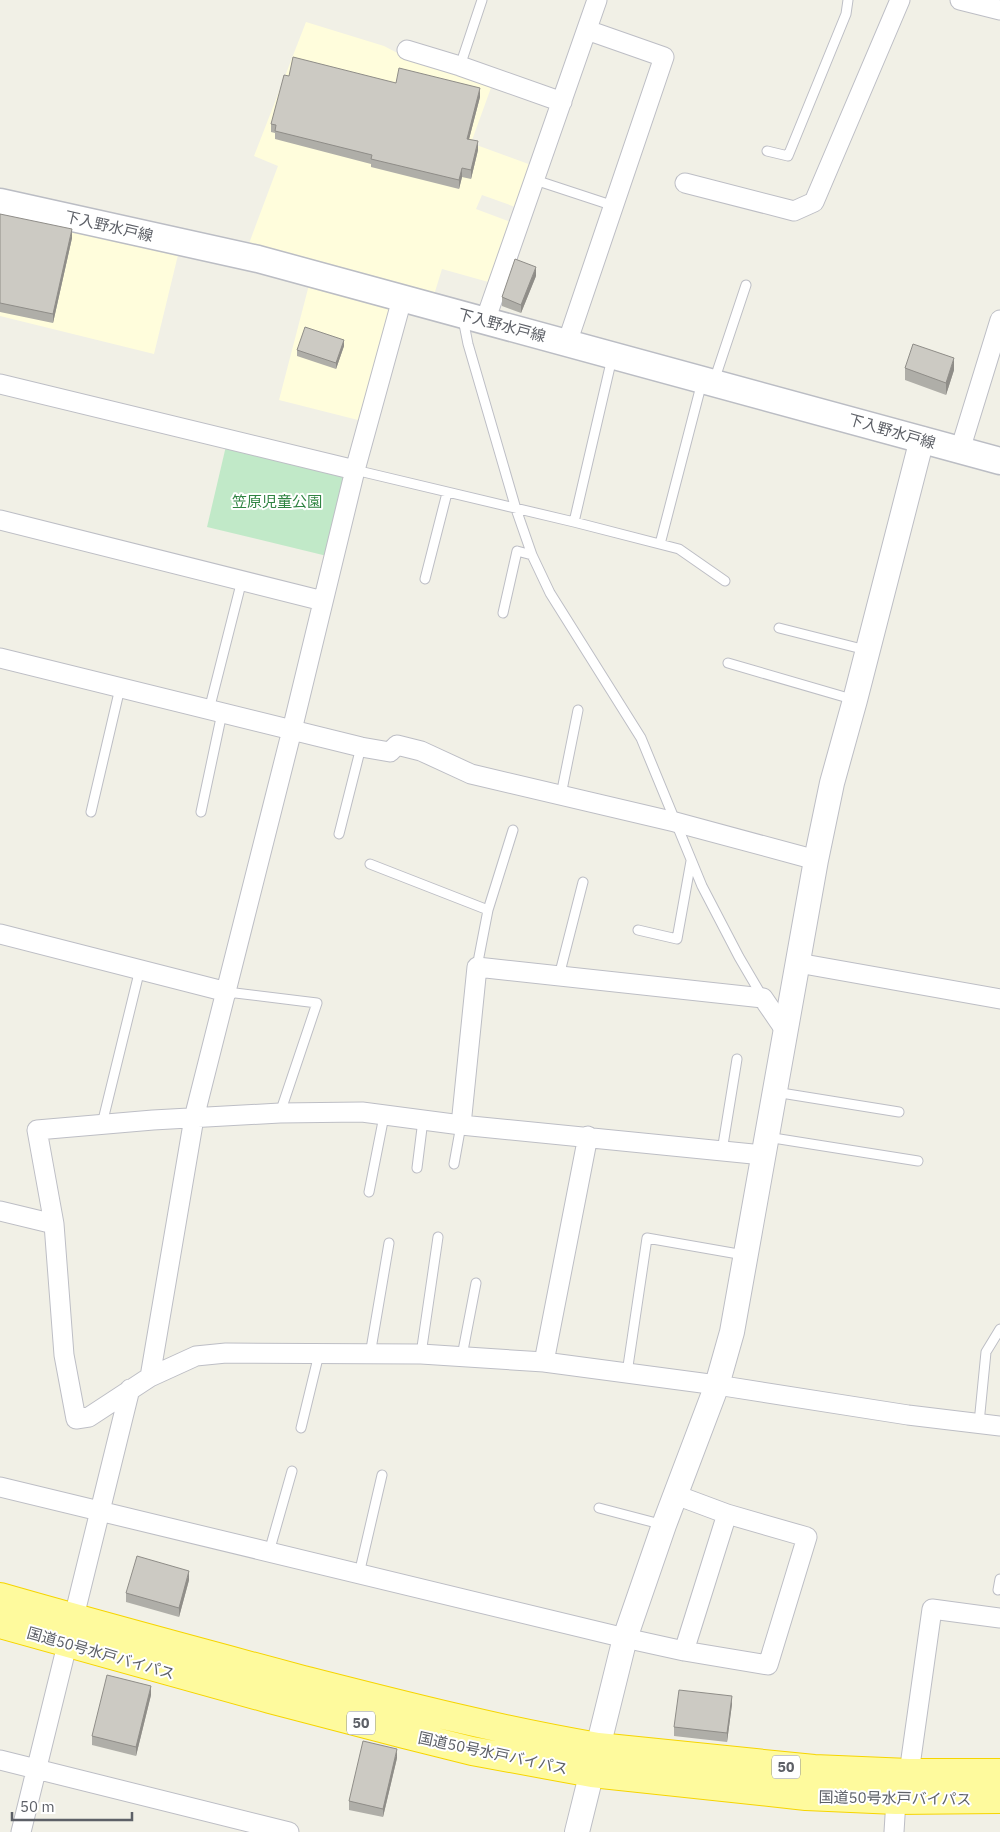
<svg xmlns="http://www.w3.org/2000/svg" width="1000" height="1832" font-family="'IBM Plex Sans','Noto Sans JP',sans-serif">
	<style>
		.commercial { fill: #fffddc }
		.green { fill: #c1e9c8 }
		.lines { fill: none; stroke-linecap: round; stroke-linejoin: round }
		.service-casing { stroke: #bdbec5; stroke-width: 11 }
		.minor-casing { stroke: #bdbec5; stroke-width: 21 }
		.tertiary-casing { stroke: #bdbec5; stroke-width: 26 }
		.secondary-casing { stroke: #bbbdc4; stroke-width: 29 }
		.trunk-casing { stroke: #f6d500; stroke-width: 30 }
		.service { stroke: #fff; stroke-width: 9 }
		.minor { stroke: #fff; stroke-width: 19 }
		.tertiary { stroke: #fff; stroke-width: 24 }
		.secondary { stroke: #fff; stroke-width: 26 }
		.trunk { stroke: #fefa9d; stroke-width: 28 }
		.wall { fill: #afaea8 }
		.shaded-wall { fill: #8f8d88 }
		.building { fill: #cccac3; stroke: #8f8d88 }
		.labels { text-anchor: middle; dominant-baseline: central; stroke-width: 4; stroke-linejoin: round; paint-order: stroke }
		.shield { fill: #fff; stroke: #8e9095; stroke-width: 1 }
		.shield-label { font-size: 14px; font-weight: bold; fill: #5d6067 }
		.street-label { font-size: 15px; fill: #5d6067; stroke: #fff }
		.park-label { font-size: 15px; fill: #2f8442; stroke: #fff }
	</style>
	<rect width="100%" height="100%" fill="#f1f0e6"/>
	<!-- commercial -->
	<path class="commercial" d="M306,22L384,46L407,58L492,85L471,143L534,166L518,208L482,195L476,209L513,223L492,283L442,269L434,295L248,246L278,166L254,156Z
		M0,216L178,255L154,354L0,316Z
		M310,281L393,303L362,421L279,400Z"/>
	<!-- green -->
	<path class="green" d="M226,446L347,474L327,556L207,527Z"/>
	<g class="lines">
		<defs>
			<path id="service" d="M460,66L482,0
				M767,151L788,156L846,14L848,0
				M535,180L614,206
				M463,319L468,344L516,509L532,555L550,593L641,738L702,886L739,957L763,998
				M714,381L746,285
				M355,470L574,522L679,549L725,581
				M574,522L612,358
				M660,544L702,382
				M425,579L447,493
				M503,613L517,551L532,555
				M779,628L866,650
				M728,663L855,700
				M209,710L242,580
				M561,795L578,710
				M91,812L120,688
				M201,812L222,713
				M339,834L361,747
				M370,864L488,910
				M638,930L677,939L691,861
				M477,967L488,910L513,830
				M559,976L583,882
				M227,992L317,1003L280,1113
				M775,1092L899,1112
				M102,1124L140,969
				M767,1137L918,1161
				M722,1151L737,1059
				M454,1164L461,1125
				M417,1168L423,1120
				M369,1192L384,1116
				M421,1354L438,1237
				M370,1355L389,1243
				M462,1356L476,1283
				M627,1373L647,1238L744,1255
				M979,1423L986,1352L1000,1329
				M301,1428L319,1354
				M599,1508L664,1525
				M269,1552L292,1471
				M359,1574L382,1475
				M998,1590L1000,1579"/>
			<path id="minor" d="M960,0L1000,10
				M407,50L460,66L562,102
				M685,183L794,211L814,202L900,0
				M485,321L597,0
				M567,343L664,57L587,30
				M0,384L355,470
				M960,450L1000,320
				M0,520L323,601
				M0,658L361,747L390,752L397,745L421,751L471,774L675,822L816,860
				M0,934L227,992
				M798,963L1000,999
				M461,1125L477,967L763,998L785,1030
				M763,1155L461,1125L362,1112L280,1113L153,1120L37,1130L54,1224L64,1355L76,1419L89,1417L150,1377L196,1356L226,1353L421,1354L544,1362L717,1385L908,1415L1000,1426
				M0,1211L54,1224
				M544,1362L588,1136
				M150,1377L194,1118L292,730L355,470L402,299
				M0,1487L625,1638L684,1651L768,1665L807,1537L727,1514L676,1495
				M684,1651L727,1514
				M0,1760L289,1832
				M909,1773L932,1609L1000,1618
				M21,1832L130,1389
				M894,1832L896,1800"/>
			<path id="tertiary" d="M577,1832L625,1638L664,1525L717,1385L732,1332L816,860L832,783L855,700L922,439"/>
			<path id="secondary" d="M0,202L258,259L1000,461"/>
			<path id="trunk" d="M0,1597C101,1626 202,1653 303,1680C401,1705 498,1730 598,1747L814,1769L909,1773H1000
				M0,1624L270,1699L404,1734L472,1751L592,1773L806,1796L896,1800L1000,1799"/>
		</defs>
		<!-- service casing -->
		<use href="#service" class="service-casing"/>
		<!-- minor casing -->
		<use href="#minor" class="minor-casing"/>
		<!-- tertiary casing -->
		<use href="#tertiary" class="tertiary-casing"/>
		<!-- secondary casing -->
		<use href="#secondary" class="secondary-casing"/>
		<!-- trunk casing -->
		<use href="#trunk" class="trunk-casing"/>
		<!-- service -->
		<use href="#service" class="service"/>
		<!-- minor -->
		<use href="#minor" class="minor"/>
		<!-- tertiary -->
		<use href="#tertiary" class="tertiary"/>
		<!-- secondary -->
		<use href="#secondary" class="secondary"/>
		<!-- trunk -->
		<use href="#trunk" class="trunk"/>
	</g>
	<!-- wall -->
	<path class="wall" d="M289,76L396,83L480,97L469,139L478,150L471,179L462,177L459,189L371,167V164L275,139V133L271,132V124Z
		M0,214L72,238L53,323L0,312Z
		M536,276L521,313L502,306V297Z
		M344,346L336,369L297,356V350Z
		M905,368L954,370L946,395L905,380Z
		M189,1580L179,1617L126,1602V1593Z
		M151,1695L136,1756L92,1745V1736Z
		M732,1704L727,1742L674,1736V1727Z
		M397,1758L383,1817L349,1810V1801Z"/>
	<!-- shaded-wall -->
	<path class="shaded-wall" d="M480,88V97L467,147V139Z
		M478,141V150L471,179V170Z
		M462,168V177L459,189V180Z
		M72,229V238L53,323V314Z
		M536,267V276L521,313V305Z
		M344,340V346L336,369V363Z
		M954,358V370L946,395V383Z
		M189,1571V1580L179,1617V1608Z
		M151,1686V1695L136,1756V1747Z
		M732,1696V1704L727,1742V1733Z
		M397,1749V1758L383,1817V1809Z"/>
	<!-- building -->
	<path class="building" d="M293,57L396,83L399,68L480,88L467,139L478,141L471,170L462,168L459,180L371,159L372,155L275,131L276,125L271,124L284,75L289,76Z
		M0,214L72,229L53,314L0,303Z
		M515,259L536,267L521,305L502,297Z
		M305,327L344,340L336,363L297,350Z
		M913,344L954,358L946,383L905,368Z
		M137,1556L189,1571L179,1608L126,1593Z
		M107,1675L151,1686L136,1747L92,1736Z
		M679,1690L732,1696L727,1733L674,1727Z
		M363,1741L397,1749L383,1809L349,1801Z"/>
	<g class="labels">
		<!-- shield labels -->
		<g class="shield">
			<rect x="347" y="1711.5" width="28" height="23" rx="4"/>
			<rect x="772" y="1755.5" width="28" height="23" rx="4"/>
		</g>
		<g class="shield-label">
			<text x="361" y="1723">50</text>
			<text x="786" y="1767">50</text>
		</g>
		<!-- street labels -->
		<g class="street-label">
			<text transform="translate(109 226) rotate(13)">下入野水戸線</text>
			<text transform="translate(502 325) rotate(15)">下入野水戸線</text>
			<text transform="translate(892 431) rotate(16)">下入野水戸線</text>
			<text transform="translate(101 1653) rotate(16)">国道50号水戸バイパス</text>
			<text transform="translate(493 1753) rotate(12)">国道50号水戸バイパス</text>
			<text transform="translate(895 1798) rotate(1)">国道50号水戸バイパス</text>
		</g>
		<!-- park labels -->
		<g class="park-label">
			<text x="277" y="501">笠原児童公園</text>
		</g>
	</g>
	<!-- scale -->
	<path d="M12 1812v8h120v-8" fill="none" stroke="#5d6067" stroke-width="2.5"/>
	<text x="20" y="1812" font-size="15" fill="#5d6067" stroke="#ffffff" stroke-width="4" paint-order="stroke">50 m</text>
</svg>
